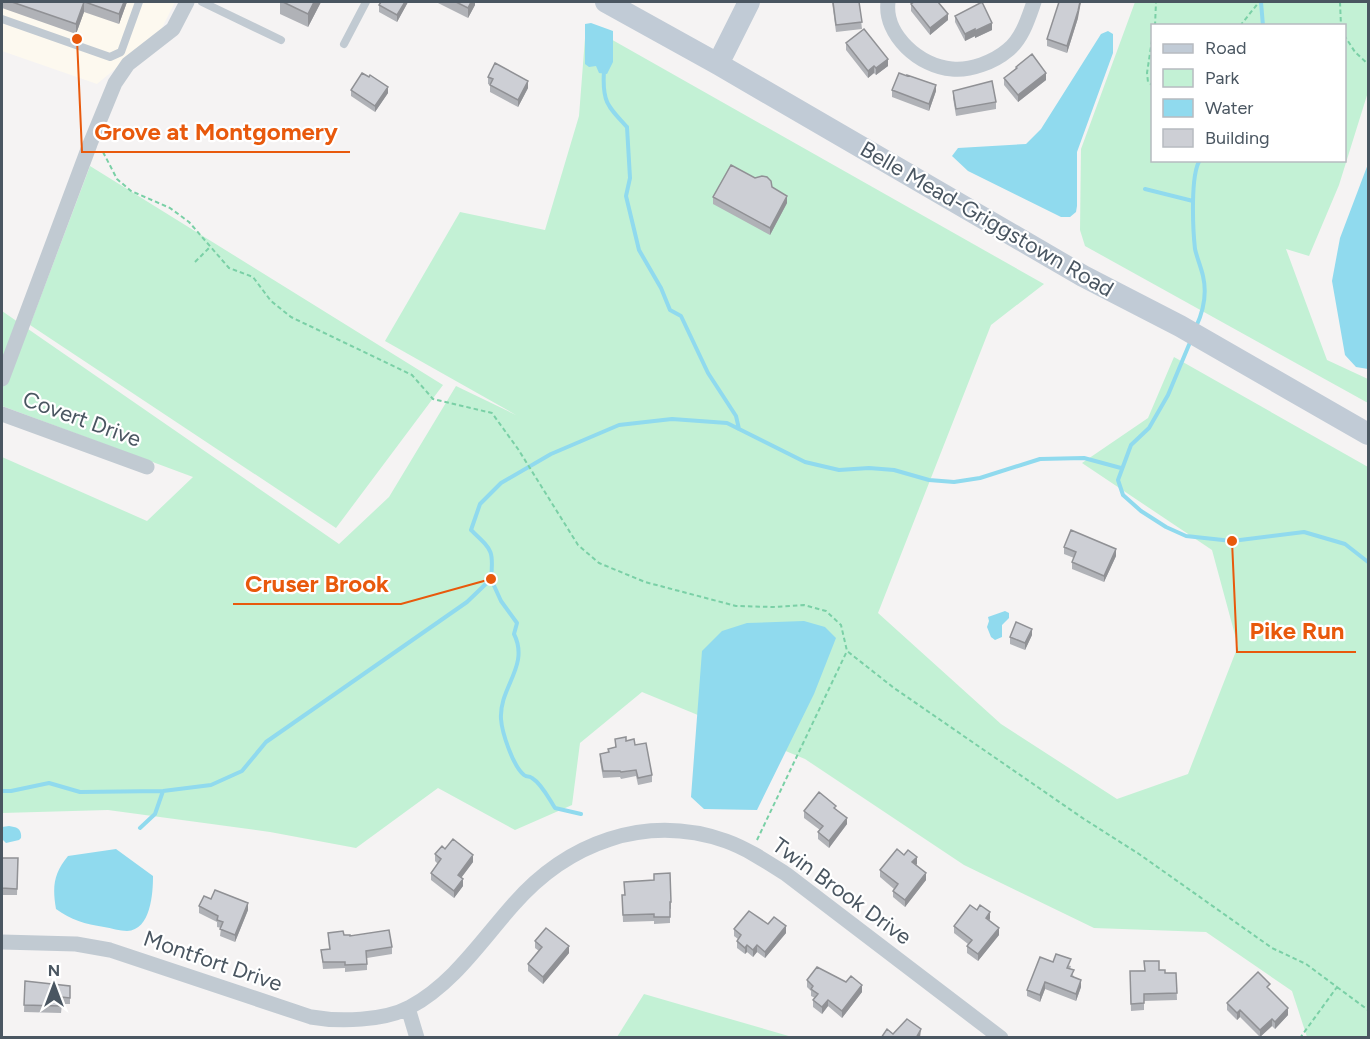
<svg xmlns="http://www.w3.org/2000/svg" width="1370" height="1039" font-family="Figtree,sans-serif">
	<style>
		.commercial { fill: #fdf9ef }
		.green { fill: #c3f1d5; fill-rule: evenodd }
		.water { fill: #90daee }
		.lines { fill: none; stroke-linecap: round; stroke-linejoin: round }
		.stream { stroke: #90daee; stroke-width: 4 }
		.path { stroke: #7ad0a6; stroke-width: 2; stroke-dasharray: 4.5 3; stroke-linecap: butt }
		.lane { stroke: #c1cad2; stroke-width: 8 }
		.street { stroke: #c1cad2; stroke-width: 15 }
		.secondary { stroke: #c1cbd6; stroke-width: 22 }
		.wall { fill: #b0b2b7 }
		.shaded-wall { fill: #909195 }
		.building { fill: #cdcfd5; stroke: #909195; stroke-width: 1.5 }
		.labels { text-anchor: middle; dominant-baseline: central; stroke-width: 4.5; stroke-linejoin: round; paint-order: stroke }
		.street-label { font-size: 22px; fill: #4a5661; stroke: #fff }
		.leader { fill: none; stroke: #e8590c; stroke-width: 2 }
		.callout-dot { fill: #e8590c; stroke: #fff; stroke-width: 2 }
		.callout-label { font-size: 24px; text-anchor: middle; font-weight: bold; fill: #e8590c; stroke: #fff; stroke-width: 4.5; stroke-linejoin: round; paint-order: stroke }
	</style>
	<rect width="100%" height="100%" fill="#f5f3f3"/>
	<!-- commercial -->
	<path class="commercial" d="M2,2H175L160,32L97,84L2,51Z"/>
	<!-- green -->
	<path class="green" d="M1135,2H1368V92L1339,185L1309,256L1286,249L1327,360L1368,379V403L1085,246L1080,230L1081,149ZM1152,26H1344V160H1152Z
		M586,25L1044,284L991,325L878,613L1001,724L1117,799L1188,774L1238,646L1212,550L1082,463L1148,418L1174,357L1368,467V1037H1307L1292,991L1206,932L1094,928L964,865L805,759L642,692L580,743L572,805L515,830L438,788L356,848L270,832L108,810L2,813V457L147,521L193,477L2,406V311L339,544L389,497L456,386L516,415L385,341L460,212L545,230L579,116Z
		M90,166L443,385L336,528L30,325Z
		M644,994L792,1037H617Z"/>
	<!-- water -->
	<path class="water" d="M591,23L613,31V62L607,74L599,73L596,66L589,67L585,64V24Z
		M1108,31L1113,34V53L1077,152V206L1076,212L1070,217H1061L968,171L952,156L958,148L1026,144L1041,129L1101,34Z
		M1368,164V369L1356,367L1345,355L1332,281L1340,238Z
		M1005,611L1009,613V618L1002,625V637L995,640L991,637L987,627L989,621L988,617Z
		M804,621L825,627L836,638L814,694L757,810L704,809L691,797L702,651L722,631L747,623Z
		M9,826C17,827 22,829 21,838L19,840L6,843L2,839V827Z
		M116,849L153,876C153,893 151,930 127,931C120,931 111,928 104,927C85,924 71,920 56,909C52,886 54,873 68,856Z"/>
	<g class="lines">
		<!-- stream -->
		<path class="stream" d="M1261,2L1263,26
			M604,71C602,101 607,106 627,127L630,178L626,196L639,250L661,288L670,310L681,316L708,373L736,416L739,429
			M1145,189L1193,201
			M1196,327C1203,312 1207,293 1203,276C1201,267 1197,258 1195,249C1193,231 1190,174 1200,160
			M1191,340L1168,395L1149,428L1131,445L1118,480L1123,495L1141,511L1166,527L1186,536L1232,541L1304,532L1345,544L1368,562
			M491,579L501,601L517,623L514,634C530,666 499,687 501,719C502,733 513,766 524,775C528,778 528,775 532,778C542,784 549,799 555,808L581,814
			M2,791H11L49,783L80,792L163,791L211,785L242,771L266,742L467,602L491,579C494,550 492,550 471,530L480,504L501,483L551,454L619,425L672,419L727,423L805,462L839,470L869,468L894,470L929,480L954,482L980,478L1040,459L1084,458L1121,468
			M140,828L155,814L163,791"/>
		<!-- path -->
		<path class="path" d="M1340,2L1341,26
			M1155,26L1156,2
			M1240,26L1259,2
			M1344,35L1355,52L1368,64
			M1152,40L1147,73L1148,82L1152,85
			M103,152L117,179L131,191L170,208L189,222L229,268L253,277L271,301L291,317L412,375L433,399L492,413L518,449L578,545L599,563L645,582L736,606L773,607L804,605L826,611L841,625L847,651L894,688L1084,819L1139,854L1272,948L1306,964L1337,987L1300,1038
			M195,262L210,247
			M757,840L847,651
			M1337,987L1368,1010"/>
		<!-- lane -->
		<path class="lane" d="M202,2L281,40
			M2,19L110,57L121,52L139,2
			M344,44L366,2"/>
		<!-- street -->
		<path class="street" d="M888,2C884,35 920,67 952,69C970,71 994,62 1008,50C1022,39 1028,19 1034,2
			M2,379L90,144L115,83L128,64L173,29L187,2
			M2,414L147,467
			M2,942L76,944L110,950L311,1017C339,1022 384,1021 410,1007C453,984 481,941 513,905C567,843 645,813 726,841C748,849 767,862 786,874L1001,1038
			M408,1008L417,1038"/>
		<!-- secondary -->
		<path class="secondary" d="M606,2L718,64L1083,276L1180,326L1368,434
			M718,64L749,2"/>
	</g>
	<!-- wall -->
	<path class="wall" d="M2,2H127L119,24L84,12L76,34L2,8Z
		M278,2H321L308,27L280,14V3Z
		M381,2H408L397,22L379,12V5Z
		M436,2H475V5L468,18Z
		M832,2H859L862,29L836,32Z
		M911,4L948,20L930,35L911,11Z
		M955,16L992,30L975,38V36L965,41L955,22Z
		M1078,18L1067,53L1047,46V39Z
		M846,43L888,66L876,75L874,73L868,78L846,50Z
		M1016,67L1046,80L1018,102L1004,85V78L1016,68Z
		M488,77L528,88L518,107L490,92V85L488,84Z
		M351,90L388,93L375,112L351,96Z
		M892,90L936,91L929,111L892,97Z
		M953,91L996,102V109L956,116L953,98Z
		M755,178L772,187L787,203L770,235L713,204V197Z
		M1064,547L1116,556L1104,582L1072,569V562L1074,558L1064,554Z
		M1032,635L1025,650L1010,644V637Z
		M615,739L626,741L635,745L652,775V782L638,785L636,776L621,779L620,777L603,778L600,761V754L608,752V749L615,747Z
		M836,809L847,824L829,848L818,839V832L820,830L804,818V811Z
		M445,849L473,862L461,878L463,886L454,898L431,880V873L438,864L435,861V854Z
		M904,855L917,864L916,865L926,880L905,907L893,897V891L894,889L880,877V870Z
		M2,858H18L17,895H2Z
		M622,895L671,902V909H670V923L654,924V921L623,922Z
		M211,899L248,910L235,942L220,936L221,928L217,927V922L199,913V906Z
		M990,919L989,920L999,935L978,961L967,953V946L968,944L954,933V926Z
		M768,924L786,933L765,958L757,952L753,957L747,952L745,954L737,948V941L738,939L734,936V929Z
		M328,933L350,936L392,947V954L367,958V970L345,972V968L323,969L321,950L329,949Z
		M535,941L569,953L543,984L528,971V964L539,951L535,948Z
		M1053,962L1071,966L1070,969L1074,977L1081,987L1076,1001L1045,989L1040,1002L1027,996V990Z
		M1159,970L1165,973H1176L1177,1000L1144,1001V1010L1131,1011L1130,971Z
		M807,980L862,992L842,1018L828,1006L822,1014L813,1007V1000L815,998L811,996V991L807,987Z
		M25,981L70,986V1004H62L61,1013L24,1012Z
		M1270,990L1288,1015L1275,1029L1272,1026L1260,1037L1240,1017L1237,1020L1227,1010V1003Z"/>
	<!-- shaded-wall -->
	<path class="shaded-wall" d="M84,2V12L76,34V24Z
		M124,2H127L119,24V14Z
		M314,2H321L308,27V14Z
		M405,2H408L397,22V15Z
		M471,2H475V5L468,18V8Z
		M1080,2H1081L1078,18L1067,53V46Z
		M948,14V20L930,35V28Z
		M992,23V30L975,38V31Z
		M975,29V36L965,41V34Z
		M888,59V66L876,75V68Z
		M874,66V73L868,78V71Z
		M1046,73V80L1018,102V95Z
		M528,81V88L518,107V100Z
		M936,85V91L929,111V104Z
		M388,87V93L375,112V106Z
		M787,196V203L770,235V228Z
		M1116,549V556L1104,582V576Z
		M1032,629V635L1025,650V643Z
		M847,818V824L829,848V841Z
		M473,855V862L458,882V875Z
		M917,857V864L912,869V862Z
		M926,873V880L905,907V900Z
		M463,879V886L454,898V891Z
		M248,903V910L235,942V935Z
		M990,912V919L986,925V918Z
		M786,926V933L765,958V952Z
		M999,928V935L978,961V954Z
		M747,945V952L745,954V948Z
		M757,945V952L753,957V950Z
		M569,946V953L543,984V977Z
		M1081,980V987L1076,1001V994Z
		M1045,982V989L1040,1002V995Z
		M862,985V992L842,1018V1011Z
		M828,1000V1006L822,1014V1007Z
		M1288,1008V1015L1275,1029V1022Z
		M1240,1010V1017L1237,1020V1013Z
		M1272,1019V1026L1260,1037V1030Z
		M921,1029L920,1038H916Z"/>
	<!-- building -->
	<path class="building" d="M12,2H84L76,24Z
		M85,2H124L119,14Z
		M283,2H314L308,14Z
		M381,2H405L397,15L379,5Z
		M456,2H471L468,8Z
		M833,2H859L862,22L836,25Z
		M914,2H938L948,14L930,28L911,4Z
		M982,2L992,23L975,31V29L965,34L955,16Z
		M1059,2H1080L1078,11L1067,46L1047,39Z
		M864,29L888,59L876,68L874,66L868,71L846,43Z
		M1032,54L1046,73L1018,95L1004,78L1017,68L1016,67Z
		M495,63L528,81L518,100L490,85L493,79L488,77Z
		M362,73L369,77L370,75L388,87L375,106L351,90Z
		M899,73L907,76V75L936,85L929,104L892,90Z
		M992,81L996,102L956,109L953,91Z
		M731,165L755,178L762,176L767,177L771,181L772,187L787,196L770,228L713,197Z
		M1071,530L1116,549L1104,576L1072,562L1076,552L1064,547Z
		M1016,622L1032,629L1025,643L1010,637Z
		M626,737V741L634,739L635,745L646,743L652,775L638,778L636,770L621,772L620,771H603L600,754L609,752L608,749L616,747L615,739Z
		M819,792L836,806L834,808L847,818L829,841L818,832L823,826L804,811Z
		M453,839L473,855L458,875L463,879L454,891L431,873L441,859L435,854L442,846L445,849Z
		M897,849L904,855L908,850L917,857L912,862L926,873L905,900L893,891L898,884L880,870Z
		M2,858H18L17,889L2,888Z
		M670,873L671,902H670V917H654V914L623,915L622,895H625L624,882L654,880V874Z
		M215,890L248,903L235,935L220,929L223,922L217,920L218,916L199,906L204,896L211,899Z
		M970,905L977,910L980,905L990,912L986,918L999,928L978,954L967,946L972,940L954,926Z
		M749,911L768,924L774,917L786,926L765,952L757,945L753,950L747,945L745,948L737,941L741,935L734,929Z
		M546,928L569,946L543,977L528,964L542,947L535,941Z
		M389,930L392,947L366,951L367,964L345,965V962H323L321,950L330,949L328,933L343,931L344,935H350V936Z
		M1056,954L1071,959L1067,968L1074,970L1071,976L1081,980L1076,994L1045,982L1040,995L1027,990L1040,957L1053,962Z
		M1144,961H1159V970H1165V973H1176L1177,993L1144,994V1003L1131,1004L1130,971H1145Z
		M817,967L846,982L851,976L862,985L842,1011L828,1000L822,1007L813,1000L818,994L811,989L813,986L807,980Z
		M1258,972L1270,984L1267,987L1288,1008L1275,1022L1272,1019L1260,1030L1240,1010L1237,1013L1227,1003Z
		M25,981L70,986V998L62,997L61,1006L24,1005Z
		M907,1019L921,1029L916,1038H881L887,1029L893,1034Z"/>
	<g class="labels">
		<!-- street labels -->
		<g class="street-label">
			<text transform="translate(987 219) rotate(30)">Belle Mead-Griggstown Road</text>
			<text transform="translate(82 419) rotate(20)">Covert Drive</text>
			<text transform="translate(842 891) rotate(36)">Twin Brook Drive</text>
			<text transform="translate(213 961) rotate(19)">Montfort Drive</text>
		</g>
	</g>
	<!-- callouts -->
	<path class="leader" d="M77 39L82 152H350M491 579L401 604H233M1232 541L1237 652H1356"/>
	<g class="callout-dot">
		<circle cx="77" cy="39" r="6"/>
		<circle cx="491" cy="579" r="6"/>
		<circle cx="1232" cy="541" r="6"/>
	</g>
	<g class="callout-label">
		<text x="216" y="140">Grove at Montgomery</text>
		<text x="317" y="592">Cruser Brook</text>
		<text x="1297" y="639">Pike Run</text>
	</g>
	<!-- border -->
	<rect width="1370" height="1039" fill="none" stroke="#4a5661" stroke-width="6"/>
	<!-- legend -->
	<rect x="1151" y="24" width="195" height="138" fill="#ffffff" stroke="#b7bbc0" stroke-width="1.5"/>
	<rect x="1163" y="44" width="30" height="9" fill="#c1cbd6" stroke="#b7bbc0" stroke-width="1.5"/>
	<text x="1205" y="54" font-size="18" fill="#4a5661">Road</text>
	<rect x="1163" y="69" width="30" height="18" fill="#c3f1d5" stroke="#b7bbc0" stroke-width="1.5"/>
	<text x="1205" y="84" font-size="18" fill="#4a5661">Park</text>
	<rect x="1163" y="99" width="30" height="18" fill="#90daee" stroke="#b7bbc0" stroke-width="1.5"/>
	<text x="1205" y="114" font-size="18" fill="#4a5661">Water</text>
	<rect x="1163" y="129" width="30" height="18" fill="#cdcfd5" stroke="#b7bbc0" stroke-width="1.5"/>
	<text x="1205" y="144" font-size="18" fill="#4a5661">Building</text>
	<!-- north arrow -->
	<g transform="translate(54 985)" stroke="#ffffff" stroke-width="4.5" paint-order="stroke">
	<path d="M0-4.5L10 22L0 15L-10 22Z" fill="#4a5661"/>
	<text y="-9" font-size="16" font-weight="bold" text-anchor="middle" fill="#4a5661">N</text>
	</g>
</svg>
